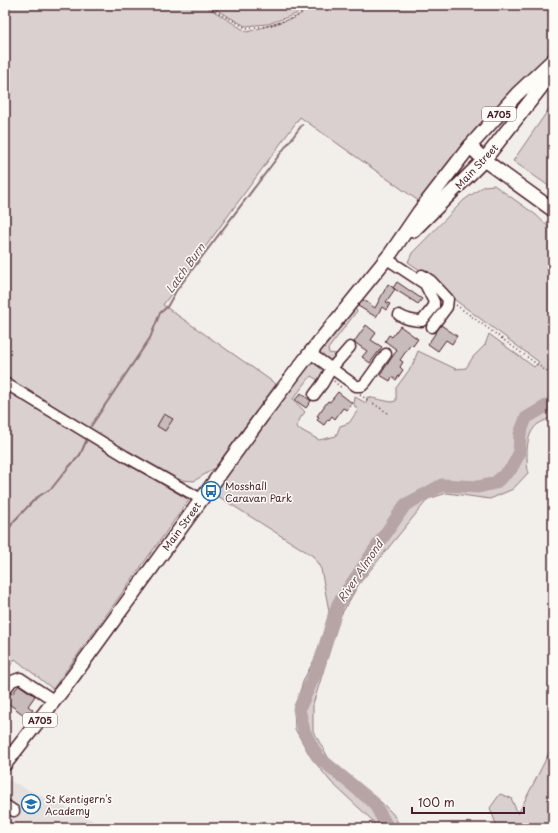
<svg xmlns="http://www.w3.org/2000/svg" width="558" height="833" font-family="'Playpen Sans',sans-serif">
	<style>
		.built { fill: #e5dfdd }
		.green { fill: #d9d0cf; stroke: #92787d }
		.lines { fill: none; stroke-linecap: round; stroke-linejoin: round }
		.stream { stroke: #8b6f75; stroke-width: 2 }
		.river { stroke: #b7a5a6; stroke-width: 13 }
		.building { fill: #c8bbbb; stroke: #4a1f2b }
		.minor-casing { stroke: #4a1f2b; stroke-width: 13 }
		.major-casing { stroke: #4a1f2b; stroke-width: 16 }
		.path { stroke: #4a1f2b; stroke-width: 1.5; stroke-dasharray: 1 3; stroke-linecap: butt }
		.minor { stroke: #fdfcf7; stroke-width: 10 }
		.major { stroke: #fdfcf7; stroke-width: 13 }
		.labels { text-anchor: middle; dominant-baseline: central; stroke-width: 3; stroke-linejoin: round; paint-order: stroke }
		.shield { fill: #fdfcf7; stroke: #806168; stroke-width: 1 }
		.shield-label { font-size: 9px; font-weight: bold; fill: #4a1f2b }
		.street-label { font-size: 10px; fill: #4a1f2b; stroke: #fdfcf7 }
		.poi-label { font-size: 10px; fill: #4a1f2b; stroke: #fdfcf7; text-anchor: start }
		.water-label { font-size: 11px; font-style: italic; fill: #704e56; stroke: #fdfcf7 }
	</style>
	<rect width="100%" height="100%" fill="#f2efeb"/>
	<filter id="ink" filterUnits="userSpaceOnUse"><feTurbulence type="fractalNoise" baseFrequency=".025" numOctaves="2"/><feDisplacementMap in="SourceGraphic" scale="8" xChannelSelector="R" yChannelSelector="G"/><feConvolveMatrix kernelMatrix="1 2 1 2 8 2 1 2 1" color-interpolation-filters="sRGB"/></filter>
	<g filter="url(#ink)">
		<!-- built -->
		<path class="built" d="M5,779H6L108,828H5Z"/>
		<!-- green -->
		<path class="green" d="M5,5H204L247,32L294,18L314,5H553V53L524,82L420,202L300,117L163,305L276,384L215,468L194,481L179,480L110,442L5,378Z
			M208,5H309L296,14L268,24L245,26Z
			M553,103V189L513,161Z
			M494,185L536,215L553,231V417C548,419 543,421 538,424C524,435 527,457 528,473L513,489L490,499L447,493L428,499L359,584L341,615L313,704V731L328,757L342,771L375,796L393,814L401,828H376L372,820L331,782L310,756L295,729L294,709L304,679L321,647L329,611L321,569L313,556L213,493L308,362L317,364L327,372L321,382L311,376L293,399L305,412L301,417L296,427L319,440L336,436L340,426L349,423L358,410L354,405L355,397L366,403L367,397L391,402L396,401V388L412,366L418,351L456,369L466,368L473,357L485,345L489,334L534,367L539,362L455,300L429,276L408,262L412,253L464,200L484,186Z
			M354,307L357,311L328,349L329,353L336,354L338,357L331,362L320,357L318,352Z
			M5,387L96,445L189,500L53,689L15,659L5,673Z
			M553,747V828H497L496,824L490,808L500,794L511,798L518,814L550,751Z"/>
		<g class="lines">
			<!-- stream -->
			<path class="stream" d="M91,426L150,338L160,313L167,307L176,291L302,125
				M5,535L14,521L36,498L52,488L67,469L80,455L87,439"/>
			<!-- river -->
			<path class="river" d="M388,828L374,803L317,756L304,731L299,709L319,665L338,604L405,505L442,485L478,487L495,483L511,469L519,454L520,434L526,418L553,402"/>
		</g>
		<!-- building -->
		<path class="building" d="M397,282L422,299L418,304L393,288Z
			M388,284L395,289L386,302L390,304L386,310L382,307L376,317L358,306L364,300L375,308Z
			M366,325L376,333L371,340L382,347L370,363L362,357L367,351L354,342Z
			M441,325L457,336L452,344L446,340L438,351L428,344Z
			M400,326L418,339L413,346L411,344L400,360L403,362L400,367L403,370L396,380L392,377L390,381L380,375L397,350L385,341L389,335L392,337Z
			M338,392L352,403L347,410L343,408L335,419L332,416L329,420L328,419L324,425L317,420L319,417L317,416L328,401L330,402Z
			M301,393L311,401L306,408L295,400Z
			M164,414L173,419L165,431L157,426Z
			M19,685L35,696L28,706L33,710L28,718L5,701V696L11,693L12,694Z"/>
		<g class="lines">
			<defs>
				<path id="minor" d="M387,259L425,284L434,302V306L422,321C413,321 407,320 399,315
					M422,275L431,281L448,299L447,307L432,327
					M310,353L356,386H362L366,382L386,354
					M5,383L125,456L201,499
					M314,395L323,383L331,369L350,347
					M5,690L12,681L20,678L55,701
					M5,805L14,811"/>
				<path id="major" d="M470,146L484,160L553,210
					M413,231L484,160L553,72
					M5,764L74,675L262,416L310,353L391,253L419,212L470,146L517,94L553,60"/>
			</defs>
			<!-- minor casing -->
			<use href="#minor" class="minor-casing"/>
			<!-- major casing -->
			<use href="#major" class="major-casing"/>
			<!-- path -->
			<path class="path" d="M205,5L246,28L269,26L296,17L313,5
				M456,305L553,376
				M334,381L339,386L343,388
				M360,395L388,413"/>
			<!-- minor -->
			<use href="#minor" class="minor"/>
			<!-- major -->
			<use href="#major" class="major"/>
		</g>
	</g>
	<!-- icons -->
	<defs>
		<symbol id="bus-ring" viewBox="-11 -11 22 22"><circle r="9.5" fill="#fdfcf7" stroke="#1f6fb2" stroke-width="1.5"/><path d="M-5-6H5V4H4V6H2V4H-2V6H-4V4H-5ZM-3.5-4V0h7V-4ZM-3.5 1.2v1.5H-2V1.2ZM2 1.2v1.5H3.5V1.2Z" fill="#1f6fb2"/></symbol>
		<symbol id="school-ring" viewBox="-11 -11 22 22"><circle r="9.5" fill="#fdfcf7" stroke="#1f6fb2" stroke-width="1.5"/><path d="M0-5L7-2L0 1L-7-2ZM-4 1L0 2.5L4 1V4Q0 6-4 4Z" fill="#1f6fb2"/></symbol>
	</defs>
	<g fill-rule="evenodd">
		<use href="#bus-ring" x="200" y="480" width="22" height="22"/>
		<use href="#school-ring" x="20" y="793" width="22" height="22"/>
	</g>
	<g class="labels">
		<!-- shield labels -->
		<g class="shield">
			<rect x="482" y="107" width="34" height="14" rx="3"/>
			<rect x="23" y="713" width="34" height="14" rx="3"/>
		</g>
		<g class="shield-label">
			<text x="499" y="114">A705</text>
			<text x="40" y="720">A705</text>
		</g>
		<!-- street labels -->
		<g class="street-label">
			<text transform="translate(476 166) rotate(-47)">Main Street</text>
			<text transform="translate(181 526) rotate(-54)">Main Street</text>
		</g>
		<!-- poi labels -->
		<g class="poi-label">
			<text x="225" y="485">Mosshall<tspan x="225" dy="12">Caravan Park</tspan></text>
			<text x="45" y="798">St Kentigern's<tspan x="45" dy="12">Academy</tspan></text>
		</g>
		<!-- water labels -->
		<g class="water-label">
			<text transform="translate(185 268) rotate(-54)">Latch Burn</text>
			<text transform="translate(360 571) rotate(-56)">River Almond</text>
		</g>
	</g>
	<!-- margin -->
	<rect width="558" height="833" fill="none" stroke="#fdfcf7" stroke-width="20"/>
	<rect x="10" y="10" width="538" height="813" fill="none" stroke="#4a1f2b" stroke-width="1.5" filter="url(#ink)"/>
	<!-- scale -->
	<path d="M412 807v6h112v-6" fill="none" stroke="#4a1f2b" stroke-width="2"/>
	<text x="418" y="807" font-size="12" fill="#4a1f2b" stroke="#fdfcf7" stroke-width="3" paint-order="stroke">100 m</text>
</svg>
